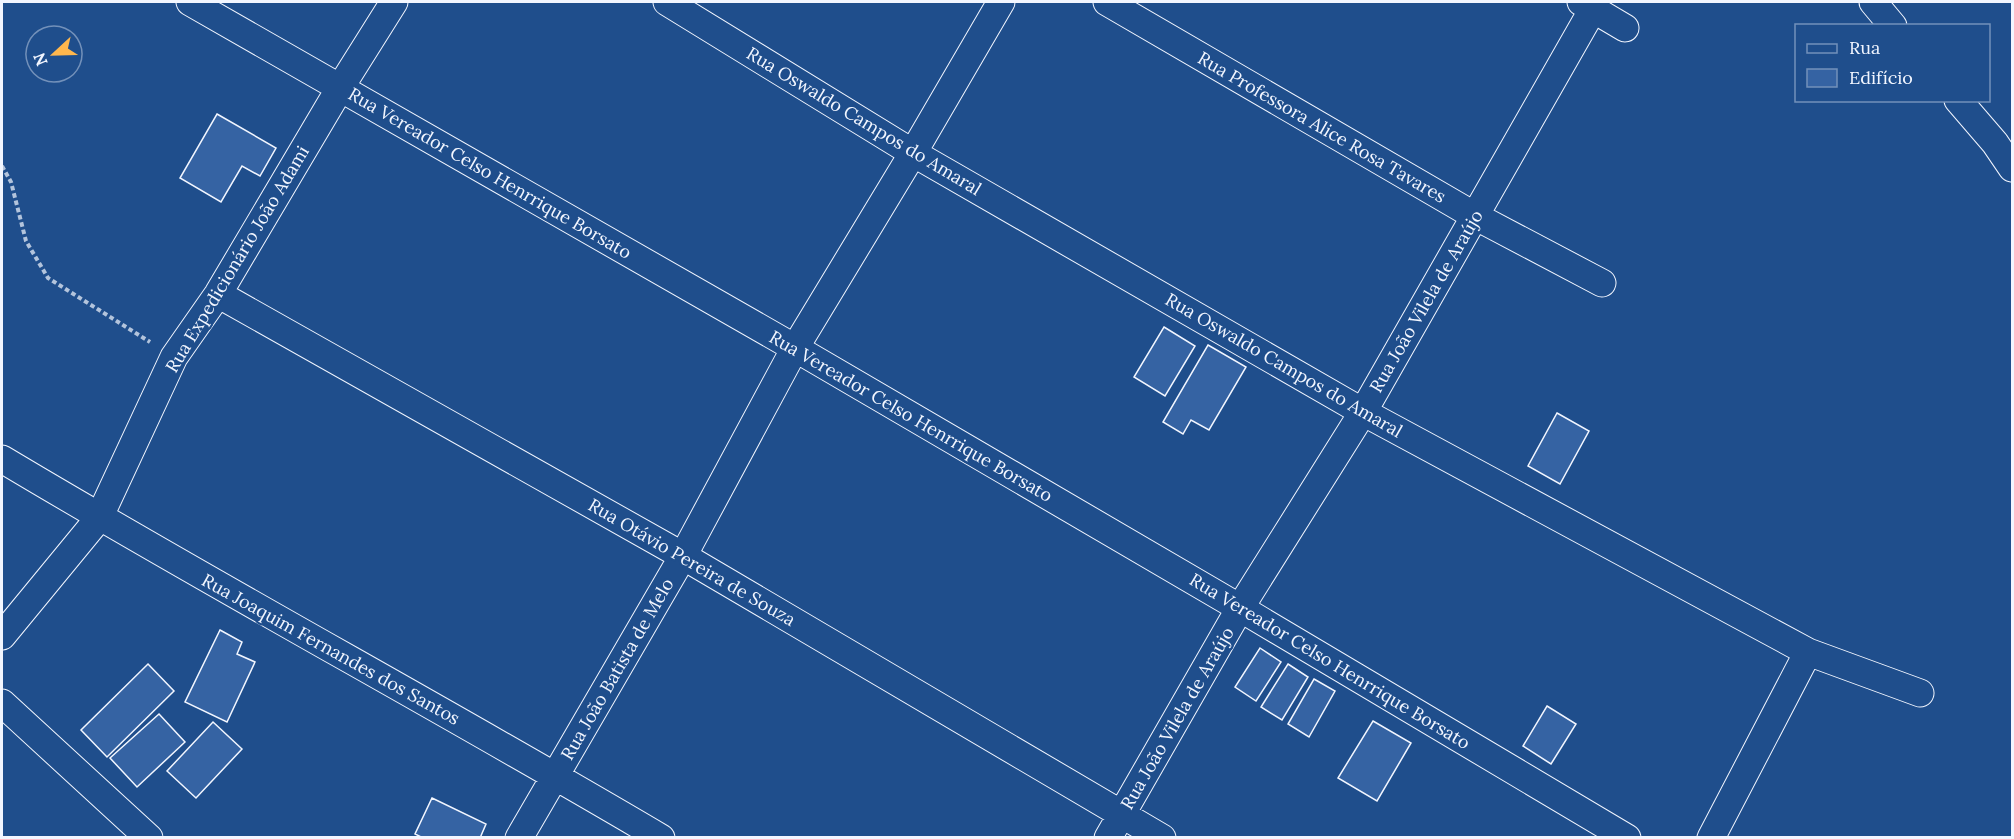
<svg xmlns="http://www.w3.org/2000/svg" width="2014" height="839" font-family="Lora,serif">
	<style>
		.building { fill: #3563a3; stroke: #f2f6ff; stroke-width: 1.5 }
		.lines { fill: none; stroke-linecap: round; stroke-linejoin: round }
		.street-casing { stroke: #f2f6ff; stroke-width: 29 }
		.path { stroke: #b3c4dc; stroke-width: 4; stroke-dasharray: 4.5 3; stroke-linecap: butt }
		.street { stroke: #1f4e8c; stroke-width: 27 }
		.labels { text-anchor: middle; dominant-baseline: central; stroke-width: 4.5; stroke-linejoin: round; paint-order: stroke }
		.street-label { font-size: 18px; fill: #f2f6ff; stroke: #1f4e8c }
	</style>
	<rect width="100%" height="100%" fill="#1f4e8c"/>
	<!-- building -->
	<path class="building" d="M217,114L276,148L260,176L242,166L221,202L180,178Z
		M1164,327L1195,346L1165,396L1134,377Z
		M1208,345L1246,367L1209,430L1191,420L1183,434L1163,422Z
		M1557,413L1589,431L1560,484L1528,466Z
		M220,630L242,642L237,654L255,662L227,722L185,702Z
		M1260,648L1281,662L1256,701L1235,687Z
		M148,664L174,691L107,757L81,730Z
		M1288,664L1308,677L1282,720L1261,707Z
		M1314,679L1335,691L1309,737L1288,724Z
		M1547,706L1576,724L1551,764L1523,746Z
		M159,714L185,742L137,787L110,758Z
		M1373,721L1411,743L1377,801L1338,778Z
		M213,722L242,749L196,798L167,771Z
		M432,798L486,824L480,838H423L415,834Z"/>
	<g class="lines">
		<defs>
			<path id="street" d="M190,2L795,348L1240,608L1627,838
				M667,2L913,153L1363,412L1808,652L1920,693
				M1107,2L1475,216L1602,283
				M1581,2L1625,28
				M1873,2L1893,26
				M1958,100L1995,143L2012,168
				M218,294L683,556L1162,838
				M2,459C219,589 443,709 661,838
				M2,636L99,518L174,357L218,294L340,88L394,2
				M2,703L149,838
				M519,838L683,556L795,348L913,153L1001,2
				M1108,838L1240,608L1363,412L1593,9
				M1711,838L1808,652"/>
		</defs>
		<!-- street casing -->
		<use href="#street" class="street-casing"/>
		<!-- path -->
		<path class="path" d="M2,166L11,182L26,241L48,278L150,342"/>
		<!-- street -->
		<use href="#street" class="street"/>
	</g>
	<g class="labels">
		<!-- street labels -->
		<g class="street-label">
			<text transform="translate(864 121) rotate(31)">Rua Oswaldo Campos do Amaral</text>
			<text transform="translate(1322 127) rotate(30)">Rua Professora Alice Rosa Tavares</text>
			<text transform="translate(490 173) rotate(30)">Rua Vereador Celso Henrrique Borsato</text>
			<text transform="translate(237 259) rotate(-59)">Rua Expedicionário João Adami</text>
			<text transform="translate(1426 301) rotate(-60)">Rua João Vilela de Araújo</text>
			<text transform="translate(1284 365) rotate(30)">Rua Oswaldo Campos do Amaral</text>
			<text transform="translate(911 416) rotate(30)">Rua Vereador Celso Henrrique Borsato</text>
			<text transform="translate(692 562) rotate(30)">Rua Otávio Pereira de Souza</text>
			<text transform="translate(331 649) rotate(29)">Rua Joaquim Fernandes dos Santos</text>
			<text transform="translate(1330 661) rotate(31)">Rua Vereador Celso Henrrique Borsato</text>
			<text transform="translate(617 669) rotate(-60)">Rua João Batista de Melo</text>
			<text transform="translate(1177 718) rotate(-60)">Rua João Vilela de Araújo</text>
		</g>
	</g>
	<!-- border -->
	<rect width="2014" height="839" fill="none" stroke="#f2f6ff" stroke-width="6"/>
	<!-- legend -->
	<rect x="1795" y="24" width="195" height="78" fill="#1f4e8c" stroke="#7391ba" stroke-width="1.5"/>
	<rect x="1807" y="44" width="30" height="9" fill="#1f4e8c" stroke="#7391ba" stroke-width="1.5"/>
	<text x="1849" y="54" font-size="18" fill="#f2f6ff">Rua</text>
	<rect x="1807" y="69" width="30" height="18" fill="#3563a3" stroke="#7391ba" stroke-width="1.5"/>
	<text x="1849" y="84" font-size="18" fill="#f2f6ff">Edifício</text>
	<!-- north arrow -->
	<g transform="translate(54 54) rotate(248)"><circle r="28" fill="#1f4e8c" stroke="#7391ba" stroke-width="1.5"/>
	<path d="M0-4.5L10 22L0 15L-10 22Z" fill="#ffb74d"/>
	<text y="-9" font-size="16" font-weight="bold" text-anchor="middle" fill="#f2f6ff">N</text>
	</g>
</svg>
